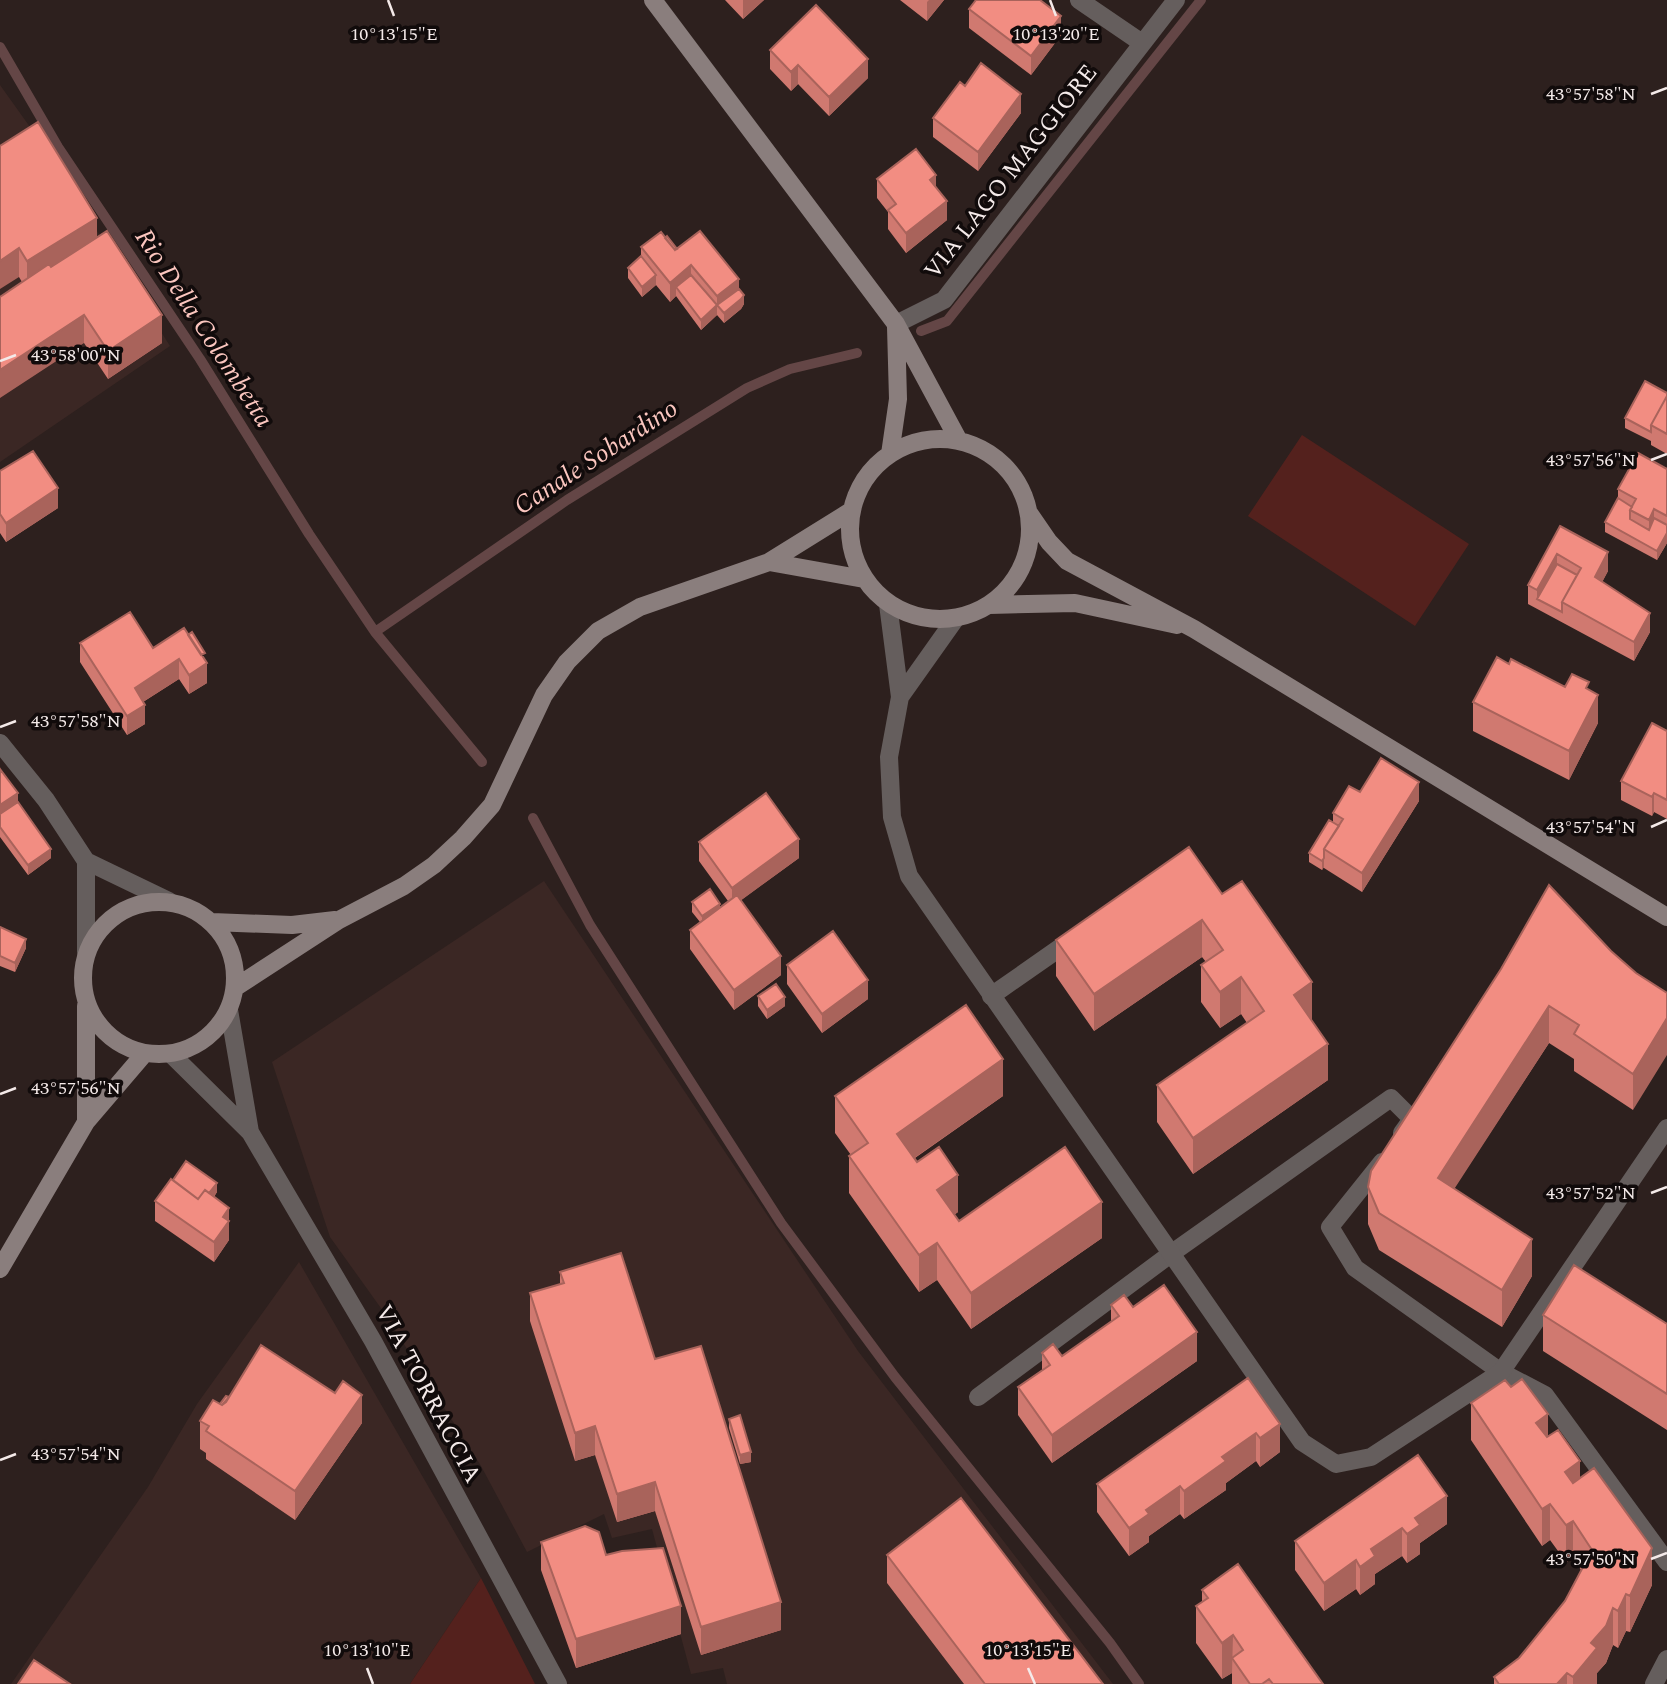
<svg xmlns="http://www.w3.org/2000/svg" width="1667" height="1684" font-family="Spectral,serif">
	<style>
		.built { fill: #3b2724 }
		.green { fill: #54211d }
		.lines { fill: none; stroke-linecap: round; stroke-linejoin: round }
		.stream { stroke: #644646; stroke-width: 10 }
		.lane { stroke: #655e5d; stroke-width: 18 }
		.street { stroke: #655e5d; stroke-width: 18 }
		.secondary { stroke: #8a7e7d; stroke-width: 18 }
		.wall { fill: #d07970 }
		.shaded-wall { fill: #a9635b }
		.building { fill: #f28d82; stroke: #a9635b; stroke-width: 2 }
		.ticks { fill: none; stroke: #f4eae9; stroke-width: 2.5 }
		.labels { text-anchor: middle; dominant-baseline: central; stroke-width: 7; stroke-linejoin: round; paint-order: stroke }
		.street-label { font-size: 24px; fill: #f4eae9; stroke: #110b0b }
		.water-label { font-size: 26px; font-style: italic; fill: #fbc6bf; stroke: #110b0b }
		.ticks-label { font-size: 18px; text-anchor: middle; fill: #f4eae9; stroke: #110b0b; stroke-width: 7; stroke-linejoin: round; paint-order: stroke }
	</style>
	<rect width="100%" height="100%" fill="#2d201e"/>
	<!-- built -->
	<path class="built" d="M0,85L40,141L170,346L0,462Z
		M544,881L858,1351L1113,1684H727L723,1668L691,1674L652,1529L612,1538L604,1514L527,1552L481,1466L383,1311L330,1237L272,1062Z
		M299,1262L481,1578L410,1684H11L148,1487L197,1404Z"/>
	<!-- green -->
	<path class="green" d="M1302,435L1469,544L1415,626L1248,516Z
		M481,1578L535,1684H410Z"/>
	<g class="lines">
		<!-- stream -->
		<path class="stream" d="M0,47L58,147L200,359L309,534L375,632L482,762
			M921,331L947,321L1201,0
			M375,632L567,500L747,388L790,369L857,353
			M533,818L590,925L781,1223L895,1377L1110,1643L1139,1684"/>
		<!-- lane -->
		<path class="lane" d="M991,996L1074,938
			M1382,1162L1330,1227L1355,1268L1501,1372L1545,1395L1667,1562
			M978,1397L1172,1253L1391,1098L1412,1119L1402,1133
			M1654,1684L1667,1659"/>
		<!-- street -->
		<path class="street" d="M1079,0L1142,43
			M896,324L944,300L1176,0
			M888,604L900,697L889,757L892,817L909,876L1302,1442L1336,1464L1371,1457L1501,1372L1667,1128
			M900,697L956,618
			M0,743L46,800L86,861L169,901
			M86,861V952
			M229,1010L250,1132
			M171,1054L250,1132L373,1341L558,1684"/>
		<!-- secondary -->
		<path class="secondary" d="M653,0L896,324L959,441
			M850 529a90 90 0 1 1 180 0a90 90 0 1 1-180 0Z
			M890,454L898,399L896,327
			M1029,513L1049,542L1067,561L1194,629L1667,917
			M769,562L864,579
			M989,605L1075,603L1177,625
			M83 978a76 76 0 1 1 152 0a76 76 0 1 1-152 0Z
			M212,922L292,925L335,920
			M236,987L339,920L404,886L434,865L463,838L492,805L544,695L567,662L598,631L640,607L769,562L851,511
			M86,1122V1006
			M0,1269L86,1122L145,1053"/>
	</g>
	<!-- wall -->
	<path class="wall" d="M725,0H764L743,19Z
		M900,0H944L927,21Z
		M969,9L1061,35L1031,75L969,28Z
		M770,50L868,78L829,116L798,84L791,91L770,69Z
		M965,86L1021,113L978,171L933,137V118Z
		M0,146L97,238L162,343L108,379L84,343L22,282L19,277Z
		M877,179L936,188L947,220L906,253L888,229V212L877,198Z
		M665,238L677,249L739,289L744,304L741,309L724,323L717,315L701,330L676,296L670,302L656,285L642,297L628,278V268L641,256V247Z
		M1667,393V454L1651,445V441L1625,428V418Z
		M1667,469V543L1657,560L1605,532V522L1618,498V489Z
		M0,471L58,508L6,542L0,533Z
		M1560,526L1608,571L1602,582L1650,632L1634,661L1528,604V585Z
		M80,643L153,648L205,660L207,683L189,694L179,679L143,702L145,724L127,735L80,662Z
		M1509,664L1565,687L1589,690L1598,723L1569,780L1473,731V702Z
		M1667,731V819L1654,812L1652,816L1621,800V781Z
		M0,769L18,802L51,858L28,875L0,837Z
		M1360,792L1419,801L1362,892L1324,868V867L1322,870L1309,862V853L1333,822V813Z
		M699,842L799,858L741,900L781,975L734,1010L690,949V930L700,922L692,912V902L720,907L728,901L699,861Z
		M1222,894L1312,1019L1311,1020L1328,1080L1193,1174L1157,1122V1085L1247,1023L1241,1014L1220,1028L1201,1002V965L1206,962L1202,957L1094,1031L1056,976V940Z
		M0,927L26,948L15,972L0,966Z
		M1611,951L1636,973L1633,1110L1574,1071V1059L1549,1043L1454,1188L1532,1276L1502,1327L1379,1250L1368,1224V1187L1501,969Z
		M787,965L868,999L822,1033L787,984Z
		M758,996L785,1006L767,1019L758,1006Z
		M835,1096H1003L915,1158L958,1212L954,1215L959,1221L1102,1238L971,1329L937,1280L919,1292L849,1193V1156L851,1155L835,1133Z
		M173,1180L217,1192L214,1197L229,1227V1240L214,1262L155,1221V1201Z
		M560,1272L781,1630L701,1655L655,1511L617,1522L595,1455L575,1461L530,1321V1293L560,1284Z
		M1111,1305L1133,1307L1197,1361L1052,1463L1018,1415V1387L1042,1370V1353L1062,1356L1111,1322Z
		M1543,1315L1667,1324V1430L1543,1351Z
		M1248,1378L1280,1452L1260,1467L1256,1461L1226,1483V1490L1184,1519L1180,1514L1149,1536V1542L1129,1556L1097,1512V1484Z
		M229,1397L362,1423L295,1520L206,1459V1453L200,1449V1421Z
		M1471,1403L1548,1437L1580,1478L1652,1585L1630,1632L1626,1631L1618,1648L1613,1645L1606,1663L1597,1673V1684H1494V1677L1519,1658L1565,1601L1581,1570L1573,1558L1566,1562L1550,1540L1542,1546L1471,1440Z
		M729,1419L751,1462L740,1464L729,1428Z
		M1418,1455L1447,1524L1420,1543V1554L1407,1563L1402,1556L1375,1574V1584L1360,1595L1356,1589L1324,1611L1295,1570V1541Z
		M541,1542L606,1555L681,1634L576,1668L541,1570Z
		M887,1555L1103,1684H964L887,1583Z
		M1202,1590L1323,1684H1232V1673L1222,1679L1196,1643V1606L1202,1602Z"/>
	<!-- shaded-wall -->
	<path class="shaded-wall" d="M743,0H764L743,19Z
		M929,0H944L927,21V2Z
		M1061,16V35L1031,75V56Z
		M868,59V78L829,116V97Z
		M798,65V84L791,91V72Z
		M1021,94V113L978,171V152Z
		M936,175V194L930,180Z
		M947,201V220L906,253V233Z
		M97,218V247L27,289V261Z
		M19,248V277L0,289V261Z
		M691,265V284L676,287V296L670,302V283Z
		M656,275V285L642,297V287Z
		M739,279V299L717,305V315L701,330V320L717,305V296Z
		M744,295V304L741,309L724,323V313Z
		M84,315V343L0,398V370Z
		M162,315V343L108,379V351Z
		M58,488V508L6,542V523Z
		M1654,509V528L1649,539V520Z
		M1667,533V543L1657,560V551Z
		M1608,552V571L1595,596V577Z
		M1557,554V574L1537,599V590Z
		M1650,613V632L1634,661V642Z
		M179,659V679L135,707V688Z
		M207,663V683L189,694V675Z
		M1598,695V723L1569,780V751Z
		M145,705V724L127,735V716Z
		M1419,782V801L1362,892V873Z
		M18,793V812L0,824V805Z
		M1654,793V812L1652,816V797Z
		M799,839V858L732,907V888Z
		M51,849V858L28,875V865Z
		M1324,858V867L1322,870V861Z
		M720,904V913L702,926V916Z
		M1202,920V957L1094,1031V994Z
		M26,939V948L15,972V963Z
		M781,956V975L734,1010V990Z
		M1241,977V1014L1220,1028V992Z
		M868,980V999L822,1033V1014Z
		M1312,982V1019L1294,1032V995Z
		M785,997V1006L767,1019V1010Z
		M1549,1006V1043L1438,1214V1178Z
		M1667,1018V1055L1633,1110V1074Z
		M1328,1044V1080L1193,1174V1138Z
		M1003,1059V1096L897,1170V1134Z
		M958,1175V1212L937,1227V1190Z
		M217,1183V1192L198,1218V1208Z
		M1102,1202V1238L971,1329V1293Z
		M229,1208V1240L214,1262V1242L223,1217Z
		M1532,1239V1276L1502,1327V1290Z
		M937,1243V1280L919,1292V1255Z
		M1197,1332V1361L1052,1463V1435Z
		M362,1395V1423L295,1520V1491Z
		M1548,1414V1451L1536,1423Z
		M1280,1424V1452L1260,1467V1438Z
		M595,1426V1455L575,1461V1433Z
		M1256,1433V1461L1226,1483V1490L1184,1519V1491L1222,1457Z
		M751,1452V1462L740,1464V1455Z
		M1580,1461V1497L1565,1472Z
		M655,1482V1511L617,1522V1494Z
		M1180,1486V1514L1149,1536V1542L1129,1556V1528L1146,1510Z
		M1447,1496V1524L1420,1543V1554L1407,1563V1534L1415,1518Z
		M1550,1504V1540L1542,1546V1509Z
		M1573,1521V1558L1566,1562V1525Z
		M1402,1528V1556L1375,1574V1584L1360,1595V1567L1371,1549Z
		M1652,1548V1585L1630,1632V1596Z
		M1356,1560V1589L1324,1611V1583Z
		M1626,1594V1631L1618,1648V1611Z
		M781,1602V1630L701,1655V1627Z
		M681,1606V1634L576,1668V1639Z
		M1613,1608V1645L1606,1663L1597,1673V1684H1573V1677L1591,1643Z
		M1233,1635L1232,1673L1222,1679V1643Z
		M1567,1673V1684H1557Z"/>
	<!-- building -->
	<path class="building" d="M976,0H1040L1061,16L1031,56L969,9Z
		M816,5L868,59L829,97L798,65L791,72L770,50Z
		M981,63L1021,94L978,152L933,118L960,82L965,86Z
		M38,122L97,218L27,261L19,248L0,261V146Z
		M916,149L936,175L930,180L947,201L906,233L888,210L896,204L877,179Z
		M107,231L162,315L108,351L84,315L0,370V297L49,264L51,267Z
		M700,231L739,279L717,296L691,265L670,283L641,247L661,232L675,250Z
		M667,236L677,249L675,250L665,238Z
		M641,256L656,275L642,287L628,268Z
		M691,275L717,305L701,320L676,287Z
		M739,289L744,295L741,299L724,313L717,305Z
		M1645,381L1667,393V396L1651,425V432L1625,418Z
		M1667,396V434L1651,425Z
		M33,451L58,488L6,523L0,514V471Z
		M1638,453L1667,469V516L1654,509L1649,520L1630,510L1636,499L1618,489Z
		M1618,498L1632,507L1630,510V519L1649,530L1654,518L1667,525V533L1657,551L1605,522Z
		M1560,526L1608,552L1595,577L1650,613L1634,642L1562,602L1581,568L1557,554L1537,590L1528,585Z
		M1557,564L1577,575L1562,602V612L1537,599Z
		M130,612L153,648L184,628L207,663L189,675L179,659L135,688L145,705L127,716L80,643Z
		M192,632L205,653L201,655L188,635Z
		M1497,657L1509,664L1511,659L1565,687L1572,674L1589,682L1586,688L1598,695L1569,751L1473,702Z
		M1652,723L1667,731V800L1654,793L1652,797L1621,781Z
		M1381,758L1419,782L1362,873L1324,849L1343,819L1333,813L1349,786L1360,792Z
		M0,769L18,793L0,805Z
		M766,793L799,839L732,888L699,842Z
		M18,802L51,849L28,865L0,827V814Z
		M1329,820L1339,826L1324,849V858L1322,861L1309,853Z
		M1189,847L1222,894L1242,881L1312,982L1294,995L1328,1044L1193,1138L1157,1085L1264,1011L1241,977L1220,992L1201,965L1223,950L1202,920L1094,994L1056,940Z
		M1549,885L1611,951L1636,973L1667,993V1018L1633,1074L1574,1034L1579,1025L1549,1006L1438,1178L1532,1239L1502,1290L1379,1213L1368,1187L1371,1171L1501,969Z
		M710,889L720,904L702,916L692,902Z
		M737,895L781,956L734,990L690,930Z
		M0,927L26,939L15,963L0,956Z
		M833,931L868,980L822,1014L787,965Z
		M776,984L785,997L767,1010L758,996Z
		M966,1005L1003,1059L897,1134L917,1162L939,1147L958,1175L937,1190L959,1221L1065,1147L1102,1202L971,1293L937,1243L919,1255L849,1156L868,1143L835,1096Z
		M186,1161L217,1183L209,1193L205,1190L198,1199L173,1180Z
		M171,1179L198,1199L205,1190L229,1208L223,1217L229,1221L214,1242L155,1201Z
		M621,1253L655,1359L701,1346L781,1602L701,1627L655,1482L617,1494L595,1426L575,1433L530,1293L564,1283L560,1272Z
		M1574,1265L1667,1324V1394L1543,1315Z
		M1164,1285L1197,1332L1052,1435L1018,1387L1050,1365L1042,1353L1053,1344L1062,1356L1119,1316L1111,1305L1124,1295L1133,1307Z
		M261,1345L335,1393L343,1381L362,1395L295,1491L206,1431L209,1426L200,1421L213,1400L222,1405L226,1402Z
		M1248,1378L1280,1424L1260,1438L1256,1433L1222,1457L1226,1461L1184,1491L1180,1486L1146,1510L1149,1514L1129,1528L1097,1484Z
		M1522,1379L1548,1414L1536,1423L1547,1437L1558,1430L1580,1461L1565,1472L1573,1483L1594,1468L1652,1548L1630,1596L1626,1594L1618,1611L1613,1608L1606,1626L1591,1643L1597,1648L1573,1677L1567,1673L1557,1684H1499L1494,1677L1519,1658L1565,1601L1592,1550L1573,1521L1566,1525L1550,1504L1542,1509L1471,1403L1505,1380L1511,1387Z
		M226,1396L229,1397L222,1405L220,1404Z
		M740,1415L751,1452L740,1455L729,1419Z
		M1418,1455L1447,1496L1415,1518L1420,1525L1407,1534L1402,1528L1371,1549L1375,1556L1360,1567L1356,1560L1324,1583L1295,1541Z
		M961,1498L1103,1684H985L887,1555Z
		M585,1526L599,1532L606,1555L622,1551L663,1548L681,1606L576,1639L541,1542Z
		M1238,1564L1323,1684H1273L1269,1679L1262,1684H1250L1232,1658L1243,1650L1233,1635L1222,1643L1196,1606L1208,1598L1202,1590Z
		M34,1660L70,1684H18Z"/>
	<!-- ticks -->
	<path class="ticks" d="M388,0L394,16M1050,0L1056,16M1651,94L1667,88M0,361L16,355M1651,460L1667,454M0,727L16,721M1651,827L1667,820M0,1094L16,1088M1651,1193L1667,1187M0,1460L16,1454M1651,1559L1667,1553M367,1668L373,1684M1028,1668L1035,1684"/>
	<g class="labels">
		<!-- street labels -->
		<g class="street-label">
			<text transform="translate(1011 172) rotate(-52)">VIA LAGO MAGGIORE</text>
			<text transform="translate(428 1394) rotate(62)">VIA TORRACCIA</text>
		</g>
		<!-- water labels -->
		<g class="water-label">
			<text transform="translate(204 328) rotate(57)">Rio Della Colombetta</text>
			<text transform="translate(596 457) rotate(-33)">Canale Sobardino</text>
		</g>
	</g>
	<g class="ticks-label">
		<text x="394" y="40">10°13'15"E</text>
		<text x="1056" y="40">10°13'20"E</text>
		<text x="1591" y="100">43°57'58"N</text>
		<text x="76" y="361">43°58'00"N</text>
		<text x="1591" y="466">43°57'56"N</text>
		<text x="76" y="727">43°57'58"N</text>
		<text x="1591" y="833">43°57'54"N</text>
		<text x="76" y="1094">43°57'56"N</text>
		<text x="1591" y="1199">43°57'52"N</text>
		<text x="76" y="1460">43°57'54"N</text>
		<text x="1591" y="1565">43°57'50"N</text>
		<text x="367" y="1656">10°13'10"E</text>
		<text x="1028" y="1656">10°13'15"E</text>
	</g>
</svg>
